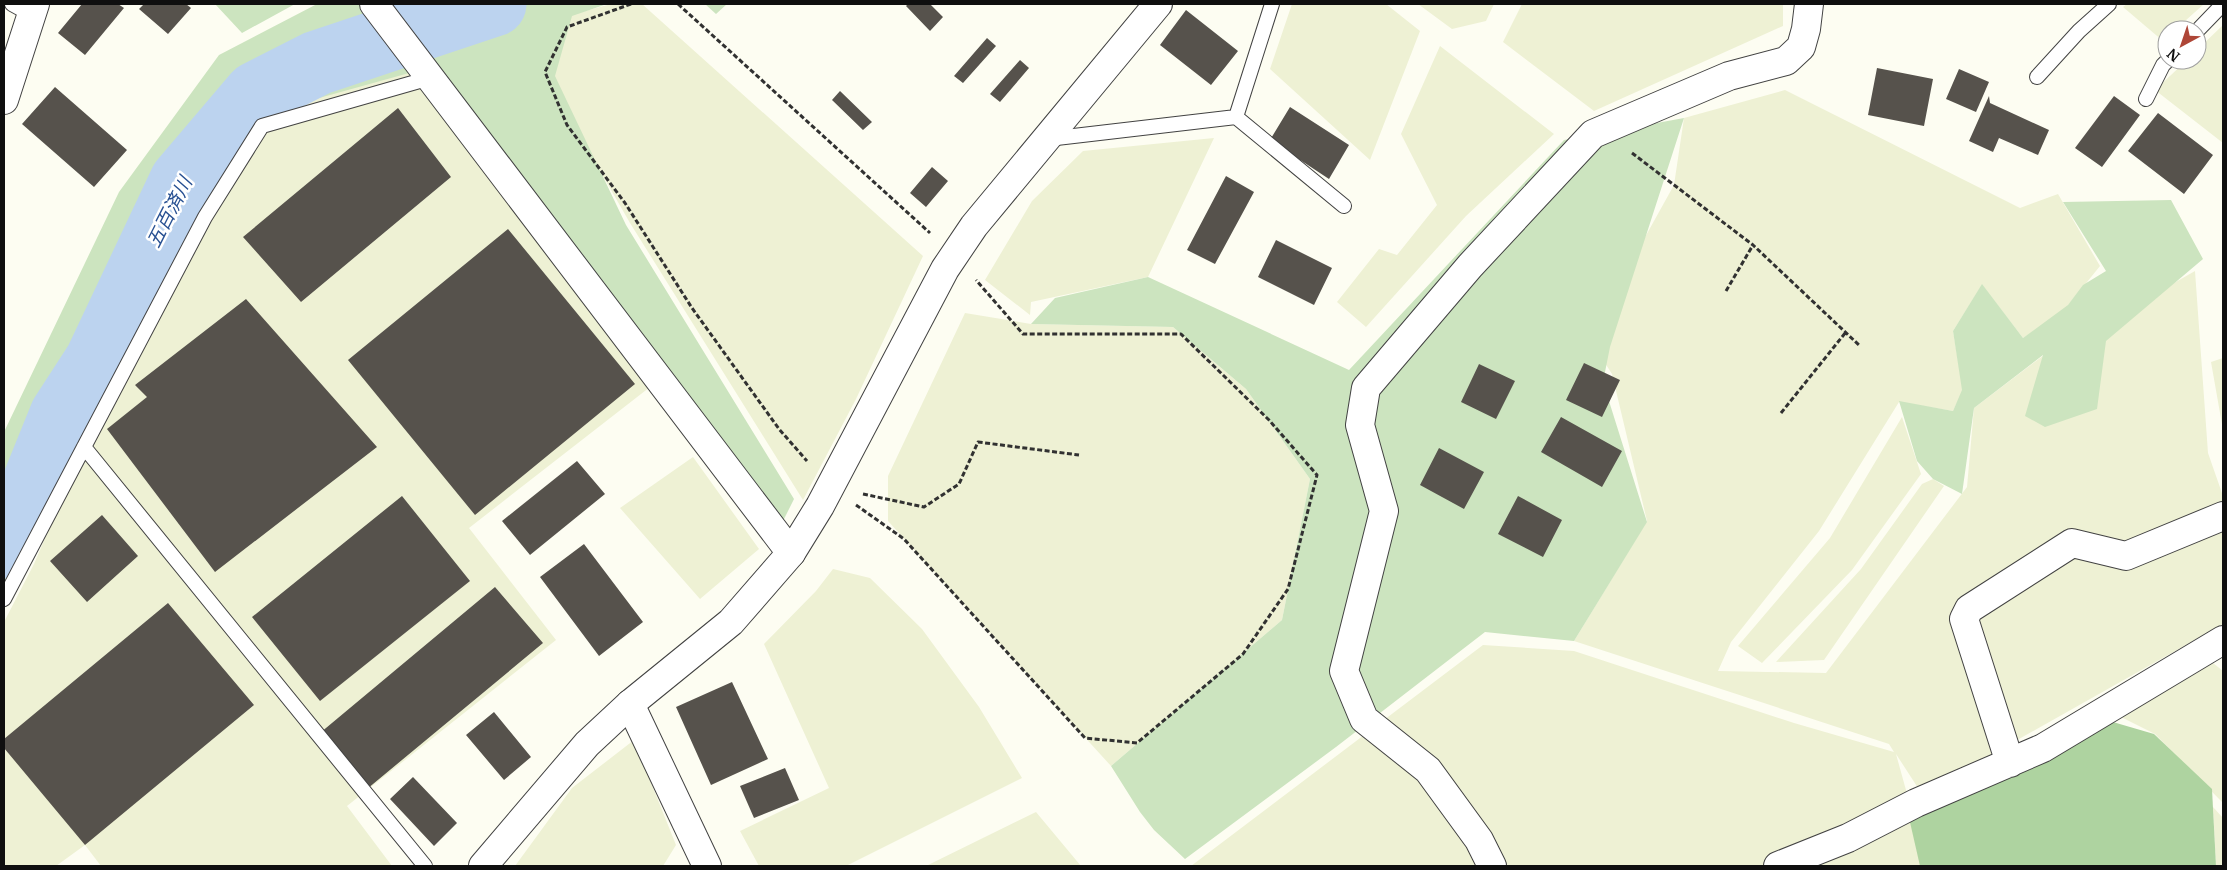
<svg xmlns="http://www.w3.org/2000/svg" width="2227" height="870" font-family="Merriweather,'Noto Sans JP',serif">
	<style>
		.farmland { fill: #eef1d4 }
		.green { fill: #cce4bf }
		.forest { fill: #aed3a0 }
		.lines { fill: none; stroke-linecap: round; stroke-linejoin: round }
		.river { stroke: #bcd3ef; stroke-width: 65 }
		.building { fill: #56524c }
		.service-casing { stroke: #424242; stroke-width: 16 }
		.minor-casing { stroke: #424242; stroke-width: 30 }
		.tertiary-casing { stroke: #424242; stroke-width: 30 }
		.path { stroke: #313131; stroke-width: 3; stroke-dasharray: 5 2.5; stroke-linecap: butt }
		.service { stroke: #fff; stroke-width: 14 }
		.minor { stroke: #fff; stroke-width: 28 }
		.tertiary { stroke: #fff; stroke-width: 28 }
		.labels { text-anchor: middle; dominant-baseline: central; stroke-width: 5; stroke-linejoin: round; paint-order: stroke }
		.water-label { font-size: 19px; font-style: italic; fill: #275092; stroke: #fff }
	</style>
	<rect width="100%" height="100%" fill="#fdfdf2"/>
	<!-- farmland -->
	<path class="farmland" d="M611,4H642L923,256L856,399L803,500L630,223L552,87L445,83L650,387L469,528L556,640L347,806L392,866H101L85,845L56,866H4V622L34,564L118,368L190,213L275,110L548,21Z
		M1292,4H1386L1420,31L1370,160L1270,69Z
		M1418,4H1494L1486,21L1452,29Z
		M1522,4H1783V26L1594,111L1503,42Z
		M2127,4H2204L2175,30H2167V37L2163,41L2123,7Z
		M2223,25V143L2155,90L2187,60H2197V50Z
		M1440,46L1554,134L1466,216L1366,327L1337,302L1379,249L1397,255L1437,205L1401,134Z
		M1785,90L2020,208L2058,194L2100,266L2062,313L2023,338L1982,285L1953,331L1963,390L1953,411L1899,402L1819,531L1731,642L1718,671L1826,673L1967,487L1974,408L2044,355L2109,320L2195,271L2208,453L2223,496V624L1987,757L1920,791L1896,754L1927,866H1191L1483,645L1574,651L1794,723L1894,752L1889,744L1574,641L1647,521L1612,374L1589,338L1674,185L1684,118Z
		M1214,138L1148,277L1031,302L1030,315L985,280L1032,201L1083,151Z
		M965,313L1031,324L1173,327L1246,389L1310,479L1282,620L1111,766L888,521V476Z
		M2223,358V430L2211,362Z
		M1902,417L1921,474L1852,570L1762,663L1738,646L1830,538Z
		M693,457L759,549L700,599L620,508Z
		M1933,479L1944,486L1824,660L1776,662L1861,569L1922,484Z
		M833,569L870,578L922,629L979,707L1022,778L846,866H759L740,831L829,788L764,644L816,591Z
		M2213,663L2223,671V803L2155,734L2107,710Z
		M634,740L676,845L663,866H515L572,788Z
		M2213,807L2223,818V866H2216Z
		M1036,812L1081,866H926Z"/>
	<!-- green -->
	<path class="green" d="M215,4H295L242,33Z
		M317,4H607L572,16L555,76L626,225L794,499L781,525L438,65L283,108L190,213L73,455L4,583V432L119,192L219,55Z
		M705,4H727L716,14Z
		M1684,118L1610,347L1603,382L1647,522L1574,641L1485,632L1336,747L1185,859L1154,830L1140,812L1111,766L1282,620L1310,479L1246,389L1173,327L1031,324L1055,298L1148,277L1349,370L1564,140Z
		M2171,200L2203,259L2106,341L2097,409L2045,427L2025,416L2043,355L1974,408L1962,494L1933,479L1917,461L1899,401L1953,411L1962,390L1953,331L1982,284L2023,338L2068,305L2083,285L2106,271L2063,202Z"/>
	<!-- forest -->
	<path class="forest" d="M2106,720L2154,734L2212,789L2216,866H1920L1907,809Z"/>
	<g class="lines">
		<!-- river -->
		<path class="river" d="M4,546L30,494L62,415L97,361L182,181L256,94L317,63L494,4"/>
	</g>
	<!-- building -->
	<path class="building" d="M82,4H118L124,8L85,55L58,33Z
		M144,4H186L191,8L168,34L139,9Z
		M908,4H930L943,17L930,31L906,6Z
		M1186,10L1238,51L1211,85L1160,45Z
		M987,38L996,46L963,83L954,76Z
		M1020,60L1029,68L1000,102L990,94Z
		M1877,68L1933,79L1924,126L1868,115Z
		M1959,69L1989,82L1976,112L1946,99Z
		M55,87L127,150L94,187L22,124Z
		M840,91L872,122L863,130L832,100Z
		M1989,96L1990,103L2049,130L2038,155L1999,138L1993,152L1969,141Z
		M2114,96L2140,115L2102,167L2075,148Z
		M1290,107L1349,145L1329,179L1270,140Z
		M398,108L451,177L301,302L243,237Z
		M2158,113L2213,155L2184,194L2128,151Z
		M932,167L948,181L926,207L910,193Z
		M1226,176L1254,192L1215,264L1187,250Z
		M508,229L635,384L475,515L348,360Z
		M1276,240L1332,268L1314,305L1258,277Z
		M246,299L377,447L215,572L107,429L147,397L135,385Z
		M1584,363L1620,380L1602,417L1566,400Z
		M1479,364L1515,381L1496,419L1461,402Z
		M1561,417L1622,451L1602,487L1541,452Z
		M1439,448L1484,472L1464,509L1420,485Z
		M577,461L605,494L530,555L502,521Z
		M402,496L470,581L320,701L252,617Z
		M1518,496L1562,520L1543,557L1498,534Z
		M102,515L138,556L87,602L50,561Z
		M584,544L643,622L599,656L540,577Z
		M495,587L543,643L367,789L320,733Z
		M168,603L254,705L85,845L4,748V739Z
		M732,682L768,759L711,785L676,707Z
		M494,712L531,757L504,780L466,735Z
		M785,768L799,800L754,818L740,786Z
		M413,777L457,823L434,846L390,799Z"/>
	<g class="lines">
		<defs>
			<path id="service" d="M12,4L32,15
				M2197,31L2223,4
				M2037,77L2079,31L2109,4
				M2146,99L2163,65L2168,60
				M1236,117L1344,206
				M1048,139L1236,117L1272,4
				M84,447L425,866
				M4,599L205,217L262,126L430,78"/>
			<path id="minor" d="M374,4L791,553
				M4,100L35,4
				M630,704L707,866
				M2010,763L1964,619L1969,609L2072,543L2126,556L2223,516
				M1492,866L1479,840L1428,770L1364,719L1344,671L1384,511L1360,425L1366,388L1470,266L1593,134L1729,76L1786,61L1801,47L1806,29L1809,4
				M1778,866L1848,838L1916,803L2043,748L2223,640"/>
			<path id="tertiary" d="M483,866L587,744L630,704L731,622L791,553L820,506L945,269L974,226L1158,4"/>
		</defs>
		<!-- service casing -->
		<use href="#service" class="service-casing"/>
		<!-- minor casing -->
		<use href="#minor" class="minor-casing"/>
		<!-- tertiary casing -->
		<use href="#tertiary" class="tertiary-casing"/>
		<!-- path -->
		<path class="path" d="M631,4L567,27L545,72L567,125L625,203L692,308L779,429L807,461
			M678,4L930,233
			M1632,153L1753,245L1860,346
			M1726,291L1753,245
			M1781,413L1846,332
			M863,494L924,507L959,484L978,442L1079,455
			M856,505L904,539L1085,738L1137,743L1243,654L1288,589L1317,475L1269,420L1181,334H1023L976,280"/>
		<!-- service -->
		<use href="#service" class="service"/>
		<!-- minor -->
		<use href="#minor" class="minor"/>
		<!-- tertiary -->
		<use href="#tertiary" class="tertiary"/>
	</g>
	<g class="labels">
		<!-- water labels -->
		<g class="water-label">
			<text transform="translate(169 212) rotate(-63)">五百済川</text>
		</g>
	</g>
	<!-- border -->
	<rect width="2227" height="870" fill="none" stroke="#0f0f0f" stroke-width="10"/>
	<!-- north arrow -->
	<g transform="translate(2182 45) rotate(220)"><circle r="24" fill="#ffffff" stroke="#9f9f9f"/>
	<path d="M0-4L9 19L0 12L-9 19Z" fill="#ae4637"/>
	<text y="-8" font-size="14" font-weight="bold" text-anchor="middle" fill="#0f0f0f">N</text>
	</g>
</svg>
